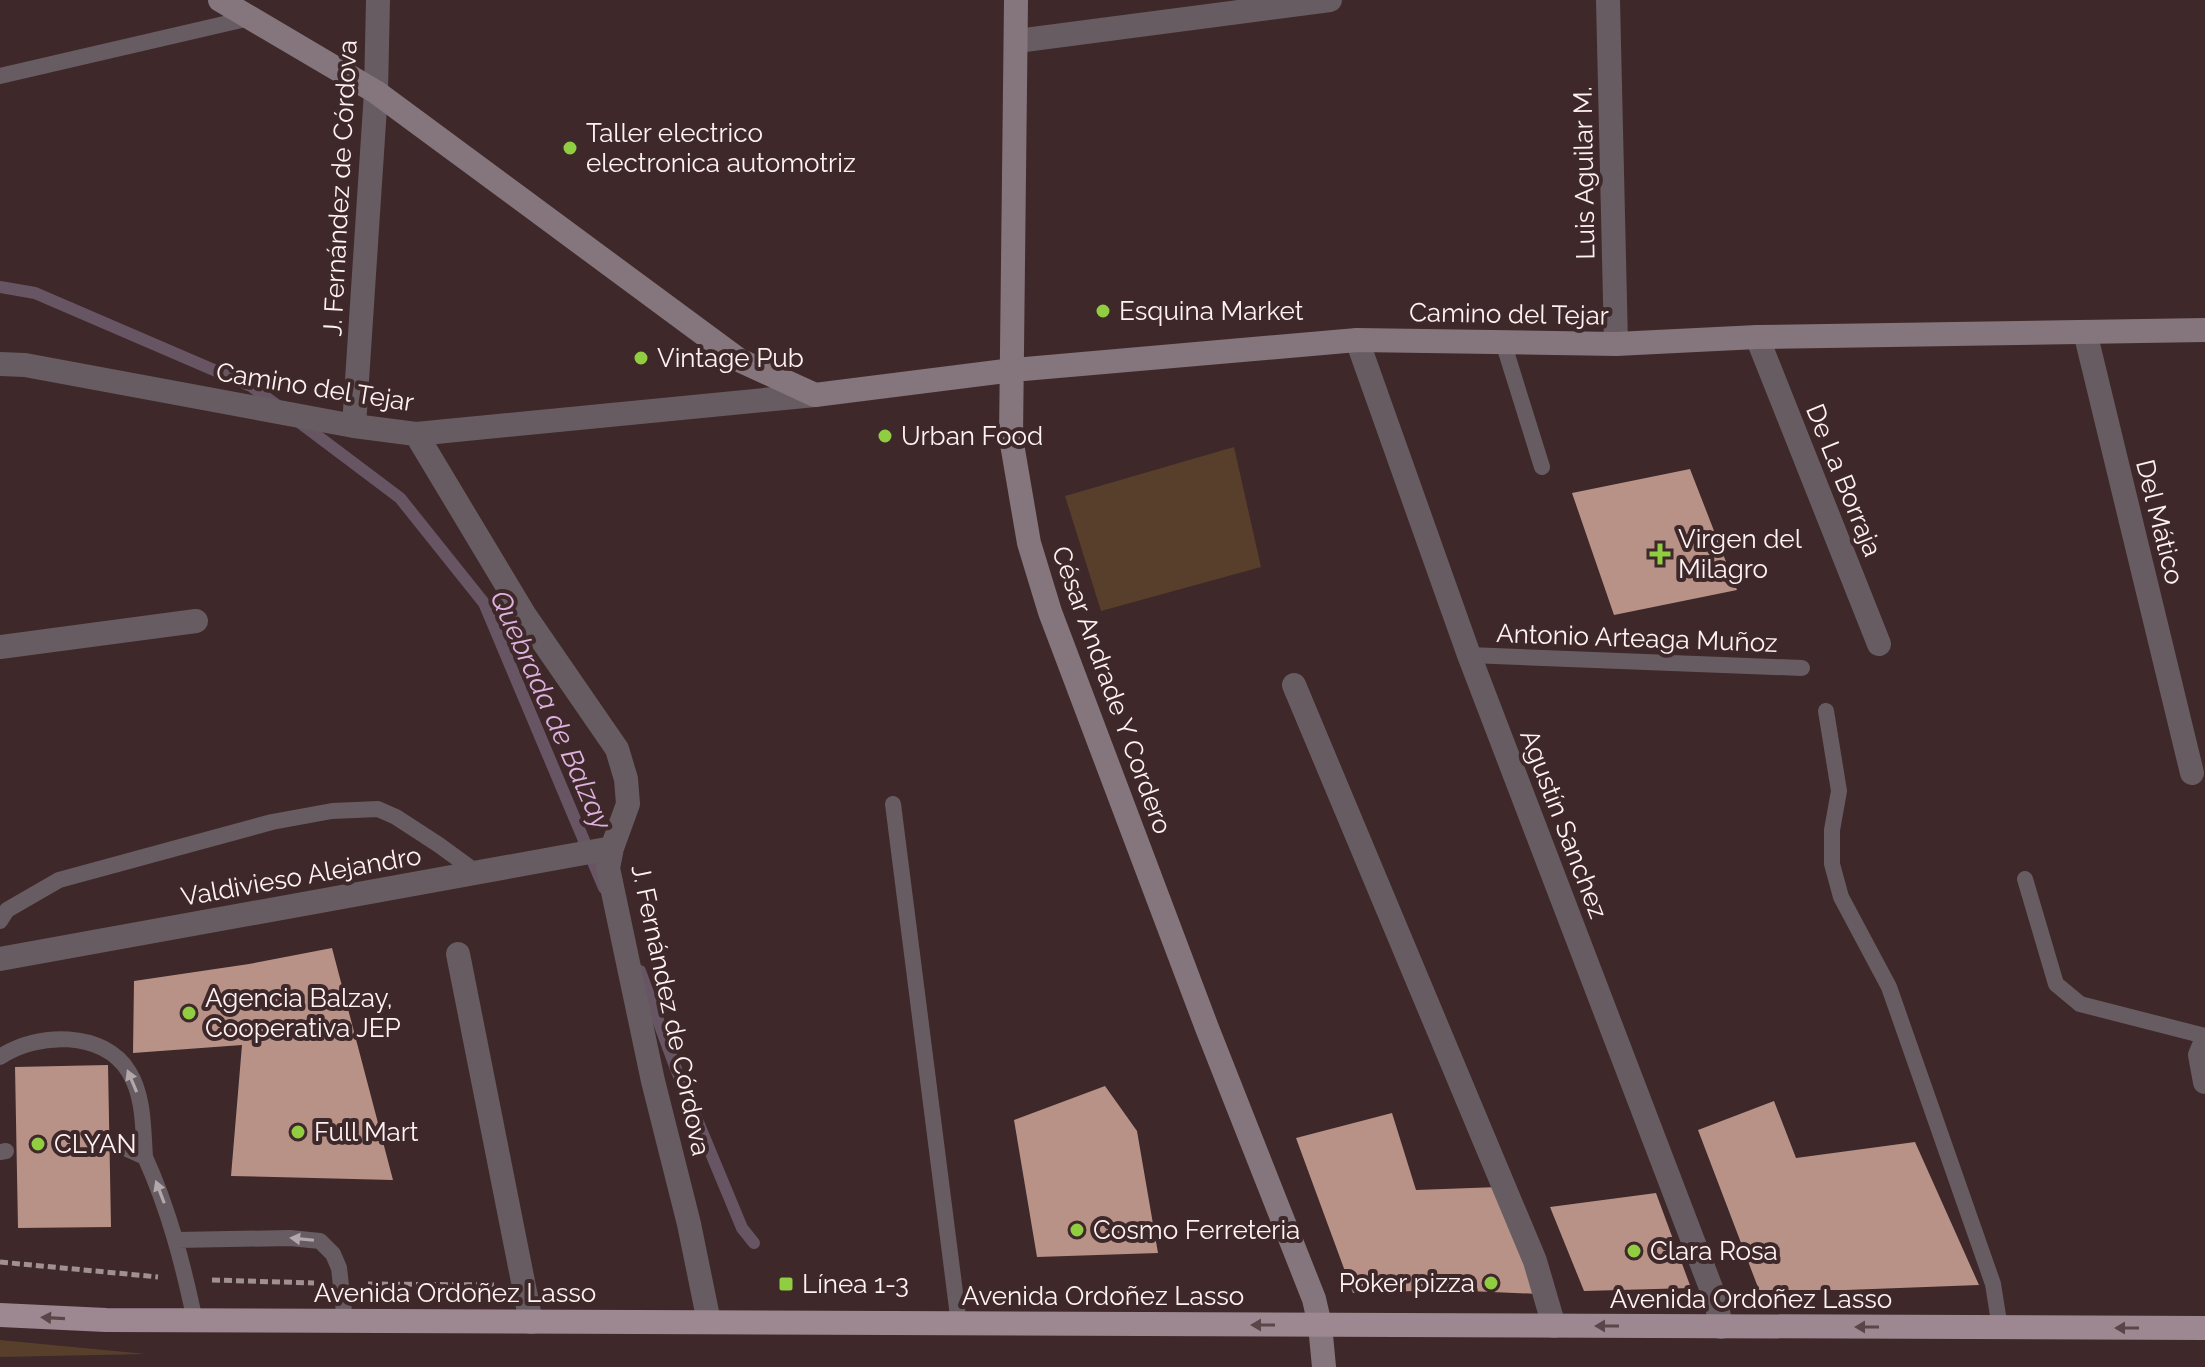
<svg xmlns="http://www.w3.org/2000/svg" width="2205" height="1367" font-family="Raleway,sans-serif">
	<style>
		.green { fill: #573f2b }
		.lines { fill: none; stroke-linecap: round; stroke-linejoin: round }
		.stream { stroke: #675564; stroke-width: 12 }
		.building { fill: #b89287 }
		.path { stroke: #a19091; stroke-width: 5; stroke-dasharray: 8 4; stroke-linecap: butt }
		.lane { stroke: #675c61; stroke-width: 16 }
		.street { stroke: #675c61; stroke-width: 24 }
		.secondary { stroke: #85757c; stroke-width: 24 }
		.primary { stroke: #9d8891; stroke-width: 24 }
		.oneway { fill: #b2a7aa }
		.oneway2 { fill: #5a4549 }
		.poi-dot { fill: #90cd41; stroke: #3e282a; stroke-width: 3 }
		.labels { text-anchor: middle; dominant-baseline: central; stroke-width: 8; stroke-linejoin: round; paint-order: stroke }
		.poi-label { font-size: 26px; fill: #fef2f2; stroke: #3e282a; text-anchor: start }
		.street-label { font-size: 26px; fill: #fef2f2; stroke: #3e282a }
		.water-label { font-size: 28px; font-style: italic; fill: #deb1de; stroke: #3e282a }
	</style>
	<rect width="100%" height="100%" fill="#3e282a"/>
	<!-- green -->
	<path class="green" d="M1234,447L1261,567L1101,611L1065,496Z
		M0,1340L146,1354L0,1357Z"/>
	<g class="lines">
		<!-- stream -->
		<path class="stream" d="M0,287L35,293L251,386L278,406
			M299,422L400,498L484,603L604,888
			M640,971L676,1069L742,1228L754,1243"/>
	</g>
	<!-- building -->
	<path class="building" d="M1690,469L1737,590L1614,615L1572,493Z
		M332,948L393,1180L231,1176L242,1045L133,1053L134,981L249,964Z
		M108,1065L111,1227L18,1228L15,1067Z
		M1105,1086L1137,1131L1158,1253L1037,1257L1014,1120Z
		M1774,1101L1796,1158L1915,1142L1979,1285L1846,1290H1759L1698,1130Z
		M1392,1113L1416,1190L1499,1187L1539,1294L1446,1290L1353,1293L1296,1138Z
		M1656,1193L1691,1288L1584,1291L1550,1207Z"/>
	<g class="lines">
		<!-- path -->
		<path class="path" d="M0,1262L158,1277
			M212,1280L314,1283
			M368,1284L494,1285"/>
		<!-- lane -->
		<path class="lane" d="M0,76L250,18
			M1503,342L1542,467
			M1469,655L1802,668
			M1826,711L1839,791L1832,830V864L1841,897L1889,987L1993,1284L2000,1328
			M893,804L959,1324
			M2025,879L2056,984L2080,1004L2205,1036
			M0,921L7,910L59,880L272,822L332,811L378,809L396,817L439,845L476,872
			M0,1057C36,1032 104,1030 129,1072C144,1096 143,1129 145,1157
			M120,1146L145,1157C169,1210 183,1264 195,1321
			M0,1152L6,1151
			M176,1240L290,1238L320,1241L333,1254L339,1268L345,1321"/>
		<!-- street -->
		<path class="street" d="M1608,0L1616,344
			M1017,41L1330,0
			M2085,332L2192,773
			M1757,337L1879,644
			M1357,340L1469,655L1716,1301L1721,1327
			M0,364L25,365L354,426L416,434L815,395
			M354,426L376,92L378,0
			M416,434L524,614L617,749L626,779L628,804L612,848L608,868L653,1081L689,1224L709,1322
			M0,647L196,621
			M1294,685L1535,1261L1554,1326
			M458,954L531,1322
			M0,959L612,848
			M2205,1043L2200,1055L2205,1082"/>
		<!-- secondary -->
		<path class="secondary" d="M220,0L376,92L739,360L815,395L1013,370L1357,340L1616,344L1757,337L2205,330
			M1016,0L1011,438L1029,543L1050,612L1207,1028L1314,1299L1320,1325L1324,1367"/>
		<!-- primary -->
		<path class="primary" d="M0,1315L106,1320L2205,1328"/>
	</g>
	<!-- one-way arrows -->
	<defs><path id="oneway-solid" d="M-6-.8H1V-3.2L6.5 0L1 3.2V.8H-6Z" transform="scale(2)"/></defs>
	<g class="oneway">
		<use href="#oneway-solid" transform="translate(132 1081) rotate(-113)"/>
		<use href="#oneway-solid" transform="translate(160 1192) rotate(-111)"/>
		<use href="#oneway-solid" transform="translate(302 1239) rotate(-174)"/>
	</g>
	<g class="oneway2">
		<use href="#oneway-solid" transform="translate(53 1318) rotate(-177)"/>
		<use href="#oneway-solid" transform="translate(1263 1325) rotate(-180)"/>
		<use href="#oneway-solid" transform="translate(1607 1326) rotate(-180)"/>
		<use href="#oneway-solid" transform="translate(1867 1327) rotate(-180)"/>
		<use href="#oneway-solid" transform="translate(2127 1328) rotate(-180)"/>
	</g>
	<!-- markers -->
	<g class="poi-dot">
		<circle cx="570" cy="148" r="8"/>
		<circle cx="1103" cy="311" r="8"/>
		<circle cx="641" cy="358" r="8"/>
		<circle cx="885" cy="436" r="8"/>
		<path d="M1656 542h8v8h8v8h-8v8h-8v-8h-8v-8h8z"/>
		<circle cx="189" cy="1013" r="8"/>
		<circle cx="298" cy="1132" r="8"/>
		<circle cx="38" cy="1144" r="8"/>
		<circle cx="1077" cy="1230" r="8"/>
		<circle cx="1634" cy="1251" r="8"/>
		<circle cx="1491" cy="1283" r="8"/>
		<rect x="778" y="1276" width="16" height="16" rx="4"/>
	</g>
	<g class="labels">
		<!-- poi labels -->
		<g class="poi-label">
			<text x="586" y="133">Taller electrico<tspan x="586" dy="30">electronica automotriz</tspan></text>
			<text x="1119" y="311">Esquina Market</text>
			<text x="657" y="358">Vintage Pub</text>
			<text x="901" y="436">Urban Food</text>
			<text x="1678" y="539">Virgen del<tspan x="1678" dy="30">Milagro</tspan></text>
			<text x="205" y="998">Agencia Balzay,<tspan x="205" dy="30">Cooperativa JEP</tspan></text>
			<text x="314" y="1132">Full Mart</text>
			<text x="54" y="1144">CLYAN</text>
			<text x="1093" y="1230">Cosmo Ferreteria</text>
			<text x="1650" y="1251">Clara Rosa</text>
			<text x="1475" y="1283" text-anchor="end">Poker pizza</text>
			<text x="802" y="1284">Línea 1-3</text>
		</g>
		<!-- street labels -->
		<g class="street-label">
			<text transform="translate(1584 173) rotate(-91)">Luis Aguilar M.</text>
			<text transform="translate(340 188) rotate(-87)">J. Fernández de Córdova</text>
			<text transform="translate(1509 314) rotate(1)">Camino del Tejar</text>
			<text transform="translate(315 387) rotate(9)">Camino del Tejar</text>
			<text transform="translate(1844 480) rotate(68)">De La Borraja</text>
			<text transform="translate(2160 522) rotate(76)">Del Mático</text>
			<text transform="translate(1637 638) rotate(2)">Antonio Arteaga Muñoz</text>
			<text transform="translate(1112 690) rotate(70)">César Andrade Y Cordero</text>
			<text transform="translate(1564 824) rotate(69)">Agustín Sanchez</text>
			<text transform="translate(301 876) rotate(-10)">Valdivieso Alejandro</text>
			<text transform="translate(671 1010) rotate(78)">J. Fernández de Córdova</text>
			<text x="455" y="1293">Avenida Ordoñez Lasso</text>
			<text x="1103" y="1296">Avenida Ordoñez Lasso</text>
			<text x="1751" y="1299">Avenida Ordoñez Lasso</text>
		</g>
		<!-- water labels -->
		<g class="water-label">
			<text transform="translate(551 710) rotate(66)">Quebrada de Balzay</text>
		</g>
	</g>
</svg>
